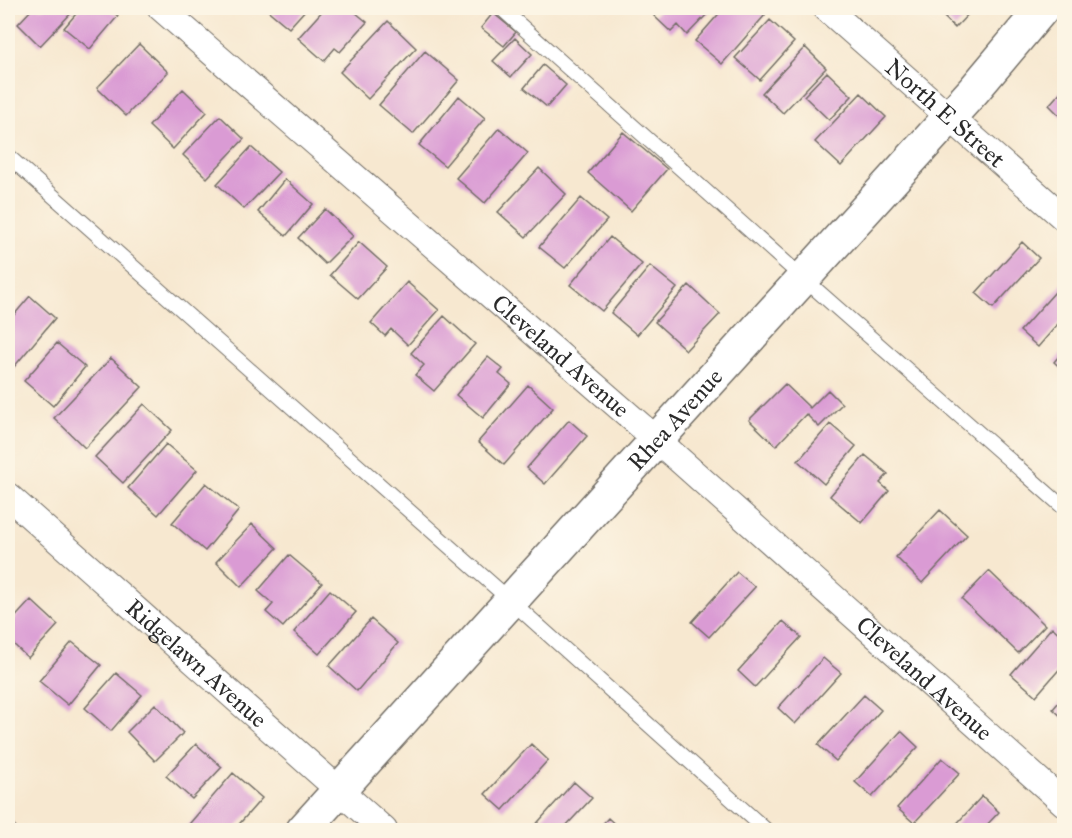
<svg xmlns="http://www.w3.org/2000/svg" width="1072" height="838" font-family="'IM FELL Great Primer',serif">
	<style>
		.building { fill: #da9bd4 }
		.lines { fill: none; stroke-linecap: round; stroke-linejoin: round }
		.lane-casing { stroke: #726d65; stroke-width: 16 }
		.street-casing { stroke: #726d65; stroke-width: 28 }
		.secondary-casing { stroke: #726d65; stroke-width: 36 }
		.lane { stroke: #fff; stroke-width: 14 }
		.street { stroke: #fff; stroke-width: 26 }
		.secondary { stroke: #fff; stroke-width: 33 }
		.labels { text-anchor: middle; dominant-baseline: central; stroke-width: 4.5; stroke-linejoin: round; paint-order: stroke }
		.street-label { font-size: 24px; fill: #2b2b2b; stroke: #fcf5e5 }
	</style>
	<rect width="100%" height="100%" fill="#fcf5e5"/>
	<filter id="ink" filterUnits="userSpaceOnUse"><feTurbulence type="fractalNoise" baseFrequency=".0167" numOctaves="2"/><feDisplacementMap in="SourceGraphic" scale="12" xChannelSelector="R" yChannelSelector="G"/><feConvolveMatrix kernelMatrix="1 2 1 2 8 2 1 2 1" color-interpolation-filters="sRGB"/></filter>
	<filter id="wash" filterUnits="userSpaceOnUse"><feTurbulence type="fractalNoise" baseFrequency=".008" numOctaves="4" result="noise"/><feDisplacementMap in="SourceGraphic" scale="24" xChannelSelector="R" yChannelSelector="G"/><feGaussianBlur stdDeviation="1.35" result="paint"/><feColorMatrix in="noise" values="0 0 0 0 0 0 0 0 0 0 0 0 0 0 0 0 0 1.4 0 .05"/><feComposite in="paint" operator="in"/></filter>
	<g filter="url(#wash)">
		<rect width="100%" height="100%" fill="#f7e8d0"/>
		<g id="blocks">
			<!-- building -->
			<path class="building" d="M33,8H76L40,46L18,24Z
				M81,8H107L118,16L90,49L64,28Z
				M265,8H307L289,28Z
				M325,8H350L367,22L340,52L335,48L324,61L298,38Z
				M661,8H713L687,35L678,25L671,32L654,16Z
				M724,8H756L765,15L722,64L695,41Z
				M941,8H974L955,28L938,11Z
				M493,13L516,32L504,46L481,28Z
				M770,20L794,42L760,80L735,58Z
				M388,21L416,48L368,99L340,72Z
				M515,38L532,54L511,77L493,61Z
				M139,44L168,72L126,116L97,88Z
				M805,47L826,68L783,113L762,93Z
				M425,51L459,80L413,134L379,105Z
				M543,65L566,85L547,107L524,88Z
				M827,72L852,96L829,120L804,96Z
				M1064,88V120L1049,105Z
				M183,89L207,112L173,149L149,126Z
				M861,93L886,117L841,166L815,142Z
				M459,96L485,118L445,166L419,145Z
				M220,116L244,139L207,178L183,155Z
				M499,128L528,153L485,203L456,178Z
				M623,132L667,169L631,211L588,173Z
				M251,147L279,172L244,209L217,184Z
				M539,168L566,194L526,237L498,212Z
				M285,179L313,204L286,236L258,212Z
				M581,198L607,220L565,268L539,247Z
				M325,209L353,236L325,264L298,238Z
				M610,237L642,264L602,311L570,285Z
				M359,242L387,267L358,299L330,275Z
				M1022,242L1039,258L993,308L976,293Z
				M650,266L677,288L637,335L611,313Z
				M407,282L439,310L408,345L391,329L385,336L371,323Z
				M1064,282V317L1038,347L1020,331Z
				M689,285L720,314L686,350L655,322Z
				M30,296L55,318L8,374V322Z
				M444,316L475,344L434,391L415,375L424,365L411,353Z
				M57,343L85,367L53,406L24,381Z
				M1064,350V371L1054,362Z
				M488,357L503,369L499,374L511,384L483,418L456,395Z
				M111,358L142,387L85,448L54,418Z
				M785,384L810,408L828,390L842,404L819,427L806,414L776,446L749,420Z
				M528,385L553,408L504,465L478,442Z
				M144,404L172,430L123,483L95,457Z
				M569,420L587,436L545,484L527,468Z
				M830,424L856,446L824,484L798,461Z
				M166,444L197,470L158,515L128,488Z
				M865,455L888,474L880,483L889,491L862,523L830,496Z
				M206,483L239,510L205,551L172,523Z
				M940,510L967,535L922,583L896,557Z
				M252,524L277,548L241,587L216,562Z
				M289,555L322,583L283,627L266,612L273,604L258,591Z
				M989,571L1045,625L1018,653L962,599Z
				M737,572L755,587L709,637L692,622Z
				M330,590L356,612L319,654L294,632Z
				M31,600L58,625L28,658L8,639V625Z
				M371,619L398,643L357,691L329,666Z
				M783,621L801,637L755,687L738,671Z
				M1052,627L1064,638V664L1036,696L1011,674Z
				M72,642L101,665L68,705L39,681Z
				M823,658L841,673L795,724L778,708Z
				M116,673L142,695L111,731L85,708Z
				M864,695L881,710L836,761L818,745Z
				M1064,696V719L1053,709Z
				M155,704L183,733L155,761L127,732Z
				M901,731L918,747L872,797L855,782Z
				M196,744L222,767L192,799L166,776Z
				M531,744L548,760L503,810L485,794Z
				M942,758L960,773L914,823L897,808Z
				M233,773L262,798L234,830H184Z
				M574,782L592,798L562,830H531Z
				M982,796L999,812L982,830H951Z
				M608,818L621,830H597Z"/>
		</g>
	</g>
	<g filter="url(#ink)">
		<use href="#blocks" fill-opacity="0" stroke="#726d65" stroke-width="1.5"/>
		<g class="lines">
			<defs>
				<path id="lane" d="M501,8L803,278L1064,508
					M8,156L511,601L766,830
					M8,829L9,830"/>
				<g id="street">
					<path id="s1" d="M161,8L657,440L1064,803"/>
					<path id="s2" d="M826,8L1064,218"/>
					<path id="s3" d="M8,496L384,830"/>
				</g>
				<g id="secondary">
					<path id="s4" d="M303,830L974,90L1043,8"/>
				</g>
			</defs>
			<!-- lane casing -->
			<use href="#lane" class="lane-casing"/>
			<!-- street casing -->
			<use href="#street" class="street-casing"/>
			<!-- secondary casing -->
			<use href="#secondary" class="secondary-casing"/>
			<!-- lane -->
			<use href="#lane" class="lane"/>
			<!-- street -->
			<use href="#street" class="street"/>
			<!-- secondary -->
			<use href="#secondary" class="secondary"/>
		</g>
	</g>
	<g class="labels">
		<!-- street labels -->
		<g class="street-label">
			<text stroke="none"><textPath href="#s2" startOffset="159">North E Street</textPath></text>
			<text stroke="none"><textPath href="#s1" startOffset="530">Cleveland Avenue</textPath></text>
			<text stroke="none"><textPath href="#s4" startOffset="554">Rhea Avenue</textPath></text>
			<text stroke="none"><textPath href="#s3" startOffset="252">Ridgelawn Avenue</textPath></text>
			<text stroke="none"><textPath href="#s1" startOffset="1016">Cleveland Avenue</textPath></text>
		</g>
	</g>
	<!-- margin -->
	<rect width="1072" height="838" fill="none" stroke="#fcf5e5" stroke-width="30"/>
</svg>
